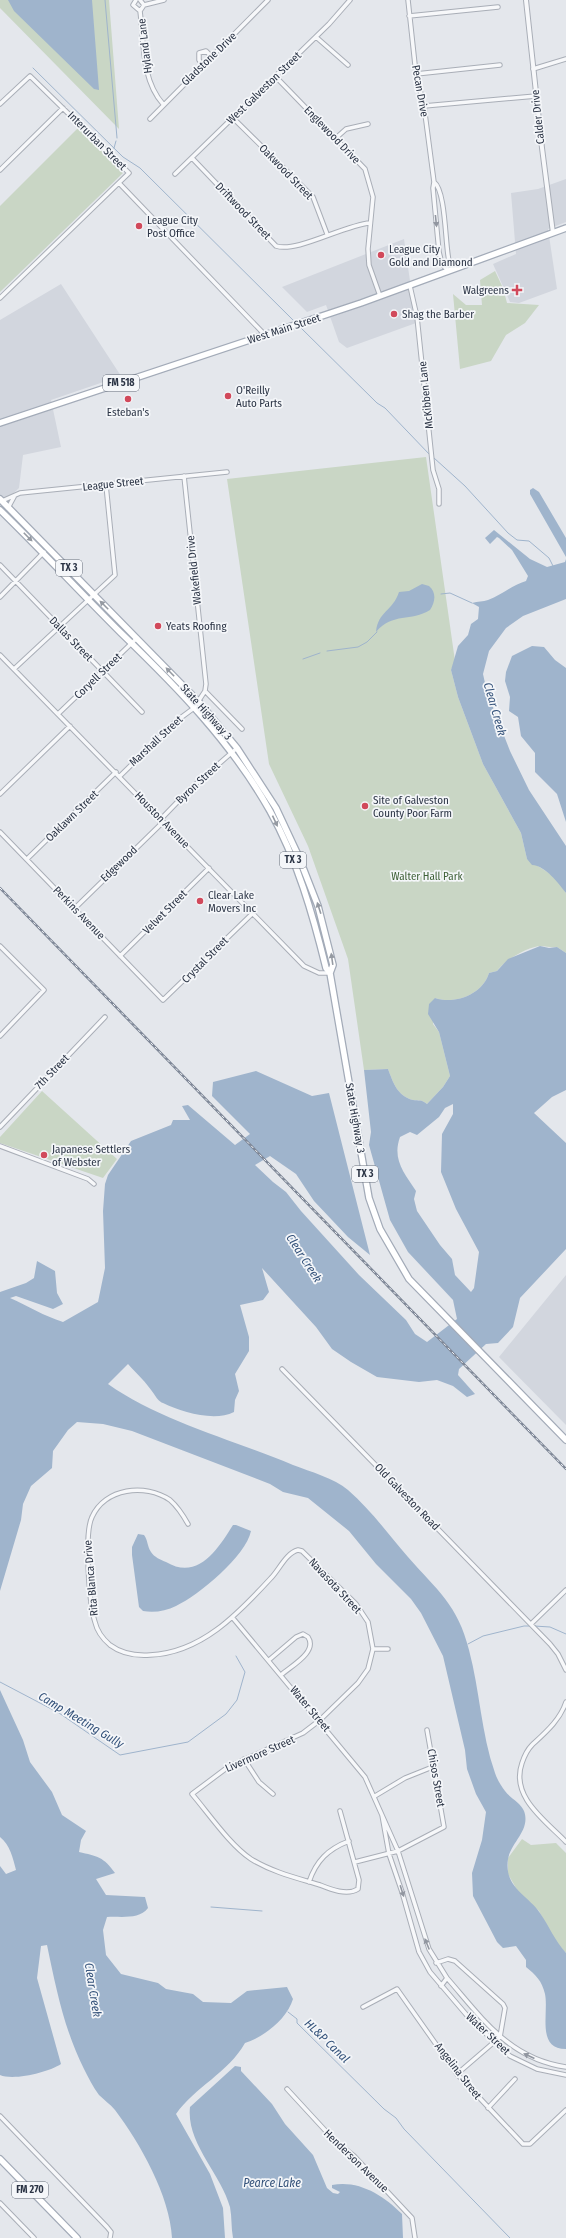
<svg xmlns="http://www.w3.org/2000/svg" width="566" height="2238" font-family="'Fira Sans Condensed',sans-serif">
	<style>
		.built { fill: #d2d6de }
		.green { fill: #c9d6c5 }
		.water { fill: #9fb4cc; fill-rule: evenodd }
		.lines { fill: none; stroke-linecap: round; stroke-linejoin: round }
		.stream { stroke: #9fb4cc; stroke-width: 1 }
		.minor-casing { stroke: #a9aeb7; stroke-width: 5.5 }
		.tertiary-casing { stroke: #a9aeb7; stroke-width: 6 }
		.primary-casing { stroke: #a3abb8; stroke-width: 8 }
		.minor { stroke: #f7f8fa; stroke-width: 3.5 }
		.tertiary { stroke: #f7f8fa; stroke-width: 4 }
		.primary { stroke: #fff; stroke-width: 5.5 }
		.rail-casing { stroke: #7d8696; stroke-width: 2.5 }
		.rail { stroke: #f4f6f9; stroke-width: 1; stroke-dasharray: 3; stroke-linecap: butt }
		.oneway { fill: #9196a0 }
		.oneway2 { fill: #959aa2 }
		.poi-dot { fill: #d1495b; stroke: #f4f6f9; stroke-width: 1.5 }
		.labels { text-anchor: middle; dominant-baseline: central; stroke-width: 3.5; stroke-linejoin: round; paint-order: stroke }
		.shield { fill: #f4f6f9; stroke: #676e7b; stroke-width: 1 }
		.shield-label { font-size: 10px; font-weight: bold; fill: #2b3445 }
		.street-label { font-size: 11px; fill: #2b3445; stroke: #f4f6f9 }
		.poi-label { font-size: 11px; fill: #2b3445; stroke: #f4f6f9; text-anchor: start }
		.park-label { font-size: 11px; fill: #3f6138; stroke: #f4f6f9 }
		.water-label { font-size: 12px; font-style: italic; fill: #34527a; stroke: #f4f6f9 }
	</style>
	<rect width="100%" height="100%" fill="#e4e7ec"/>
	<!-- built -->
	<path class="built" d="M566,179V222L548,229L557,289L519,303L510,302L493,264L516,254L511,193L538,189Z
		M404,239L416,323L347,348L339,342L326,305L307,312L282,287Z
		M61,284L121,376L51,400L61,447L23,455L19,488L0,506V320Z
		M566,1275V1425L499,1357Z"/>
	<!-- green -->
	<path class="green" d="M0,0H109L119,129L0,8Z
		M79,127L123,173L0,292V206Z
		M495,271L503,288L507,303L539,305L525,323L506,335L491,361L460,369L453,294L466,305H482L480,280Z
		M426,457L455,661L451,670L458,697L483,764L521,833L527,859L555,877L566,893V953L557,947C550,948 547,946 541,946C529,946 503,961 497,971L489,973C483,994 455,1005 435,998L433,1024L439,1032L450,1076L443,1087L427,1104C421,1099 419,1101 413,1100C397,1096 393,1082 388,1069L364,1070L348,959L308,846L269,764L227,479Z
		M42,1091L117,1159L103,1178L0,1143V1137Z
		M522,1839L531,1845L556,1843L566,1853V1953L555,1941L539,1911L520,1895L508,1874V1858Z"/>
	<!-- water -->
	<path class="water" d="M8,0H92L99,90L94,89L14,11Z
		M533,488L539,492L566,538V557L530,494V490Z
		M494,530L530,559L547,567L565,562L566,559V599L523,616L506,628L489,651L483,674L487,692L510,751L529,790L566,846V893C558,883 546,866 532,865L527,859L521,833L483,764L458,697L451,670L458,646L468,635L471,624L478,619L479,607L472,603C478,601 483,602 488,600C502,595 512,585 526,581L528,576L512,550L499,538L497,537L490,544L485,538Z
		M422,584L429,586C437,593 435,602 430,610C411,622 393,612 376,632C378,611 393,611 399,592L409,591Z
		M532,646L544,647L555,660L566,668V822L557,794L535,772V753L521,736L518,717L509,711L510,697L505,681L506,672L512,656Z
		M540,946L549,948L557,947L566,953V1090L552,1097L534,1113L566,1143V1249L520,1298L513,1327L498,1343L486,1344L459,1369L458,1375L475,1394L467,1397L453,1386L437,1380L419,1382L377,1377L351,1362L332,1349L316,1327L262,1268L269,1292L263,1300L240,1305L249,1337V1351L235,1374L239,1391L235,1400L234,1412C214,1422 182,1412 163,1403C159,1402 156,1397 154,1394C146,1382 137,1374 128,1364L108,1384C160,1421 234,1440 293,1465C311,1472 334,1478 348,1490C371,1510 388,1534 408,1557C437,1590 458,1605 469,1650C480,1691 481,1733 495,1773C497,1779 501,1786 505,1791C510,1798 521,1803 524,1811C531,1830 511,1842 508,1859C504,1888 527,1894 540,1913C549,1926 555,1941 566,1953V2049C536,2049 549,2013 545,1994C542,1981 536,1975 526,1967V1960L516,1946L503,1948L497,1942L473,1896L472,1873L482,1840L486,1812L476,1794L467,1769L465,1750L443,1656L421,1613L411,1599L376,1564L349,1531L308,1498L283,1492L270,1484L132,1431L103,1424L77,1422L68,1430L53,1451L52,1468L31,1486L23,1504L21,1520L0,1591V1292L26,1283L34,1278L37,1261L55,1271L57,1293L63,1304L53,1309L16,1296L10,1298C28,1306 44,1316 63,1322L98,1302L105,1268L103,1211L105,1184L108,1175L131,1141L171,1125L173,1120H190L182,1106L188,1105L235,1145L250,1134L212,1096L213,1082L256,1071L312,1096L329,1093L370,1255L348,1237L314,1201L296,1174L270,1156L255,1165L273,1182L286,1192L301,1211L359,1275L406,1320L415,1334L427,1342L457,1319L453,1300L408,1252L390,1220L369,1145L371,1132L364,1070L388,1069C393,1082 397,1096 413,1100C419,1101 421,1099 427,1104L443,1087L450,1076L439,1032L428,1014L429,1004L435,998C455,1005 483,994 489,973L497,971L508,959ZM453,1104V1114L442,1134L441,1172L456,1209L479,1252L474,1288L471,1292L455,1275L452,1259L440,1245L417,1211L414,1199L416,1191C404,1173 392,1159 400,1137L410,1132L417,1135L439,1117L445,1108Z
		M233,1525H236L251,1531C246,1556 199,1595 176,1606C166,1611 154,1613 143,1611L139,1607L132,1555V1547L138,1534L144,1535C148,1540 147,1546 151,1552C154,1557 161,1560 166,1562C198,1581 218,1549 233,1525Z
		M0,1690L23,1740L30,1762L52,1792L62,1815L86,1831L81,1840L79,1852C97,1856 104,1857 115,1873L96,1879L106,1895L145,1897L148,1908C139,1920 121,1916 107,1917L103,1930L106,1955L121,1974L158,1983L166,1989L193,1994L203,2002L231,2003L247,1991L287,1987L293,1999C287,2019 264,2037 245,2043C228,2073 195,2087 176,2114L210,2174L223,2208L225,2238H172C170,2196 140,2143 115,2110C110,2104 104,2100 99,2095C93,2087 88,2077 84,2069C64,2029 56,1988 47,1945L41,1946L37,1978L61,2064C49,2072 14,2081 0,2075V1866L6,1874L16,1870C13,1858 10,1845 0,1837Z
		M235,2066L241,2067V2071L272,2104L285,2124L313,2155L327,2188L333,2193L338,2194L340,2192L332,2188V2185C359,2180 383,2195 402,2214L403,2238H233C231,2228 232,2217 230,2207C221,2174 186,2143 190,2107Z"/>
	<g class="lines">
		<!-- stream -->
		<path class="stream" d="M105,0L117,138
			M33,68L123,157L140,168L295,322
			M114,148L116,141
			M300,327L377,403L385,408L430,455
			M434,458L465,486L508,533L517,540L529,541L549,558L553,566
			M441,594L450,593L472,603
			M327,651L358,647L367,642L377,632
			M303,659L320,653
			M534,1626L550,1627L566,1634
			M468,1644L483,1636L524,1626H531
			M0,1682L59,1713L120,1755L188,1742L226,1714L237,1700L245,1672L236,1656
			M211,1907L262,1911
			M288,2012L297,2019V2023L384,2109L396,2118L404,2129L510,2238"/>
		<defs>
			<path id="minor" d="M136,0L133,5L140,11
				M140,0L144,5
				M408,0L416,74L424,106L434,182L433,188L439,252L442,264L448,271
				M409,16L498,7
				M316,37L348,65
				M203,65L199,60V53L206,51L212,57
				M533,69L566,59
				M416,74L500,65
				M275,76L365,169L373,197L368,249L369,265L380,296
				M0,104L30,76L129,173L0,298
				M163,104C141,79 144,42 140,11L144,5L164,0
				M424,106L536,96
				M233,118L313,197L327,234
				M150,119L268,0
				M336,138L346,129L368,124
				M192,158L276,246C297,253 344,225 370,223
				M0,170L63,108
				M175,174L329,24L350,0
				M434,182C446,191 445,244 449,261L447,267
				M119,183L265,335
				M410,286L417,317L433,470L439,489V504
				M2,501L20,493L227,472
				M8,508L14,497
				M0,565L142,712
				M0,597L44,552
				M0,655L304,966L319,973H330
				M14,669L115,575L106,485
				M205,691L242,729
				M58,714L137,638
				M120,776L175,722L194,708L205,691L206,684L184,476
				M0,794L70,726
				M0,832L163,1000L253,913
				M27,859L116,772
				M74,909L160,825L161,819L189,790L237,748
				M0,946L44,990L0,1036
				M120,956L209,868
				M0,1127L105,1017
				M0,1146L88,1179L94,1184
				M282,1369L550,1644L558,1654L566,1670
				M188,1524C183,1515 178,1507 170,1500C145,1483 105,1488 92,1517C84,1533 89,1604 95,1622C97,1631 103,1639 110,1645C122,1654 135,1656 150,1655C201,1653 238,1614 271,1578C279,1570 286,1553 298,1550L302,1551L356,1604L368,1622L373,1649L368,1669L358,1683L320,1720L303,1733L228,1767L192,1794C209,1814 230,1845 251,1859C272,1872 297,1878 320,1885C330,1889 347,1896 358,1889L359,1880L340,1811
				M232,1617L365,1777L398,1851L429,1949L447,1978
				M531,1624L566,1590
				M373,1649H388
				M269,1660L296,1637L303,1634L308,1637C318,1652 291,1666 281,1675
				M566,1702C560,1720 546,1732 532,1745C527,1750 524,1757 522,1763C510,1797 546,1821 566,1842
				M244,1759L259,1782L273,1794
				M375,1796L405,1778L435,1766
				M382,1815L389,1854L402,1892L419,1952L430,1972L470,2019L510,2056L537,2069L566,2075
				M355,1862L398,1851L444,1827L427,1730
				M309,1882C316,1861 328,1849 349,1841
				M436,1963L448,1959L455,1961L503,2004L505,2008L500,2037L457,2074
				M441,1986L447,1978C482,2018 509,2059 566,2067
				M363,2007L397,1989L457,2074L523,2144H530L566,2110
				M287,2089L334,2140L354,2156L412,2218L415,2238
				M488,2108L515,2079
				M0,2116L107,2227L111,2232L110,2238
				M0,2203L34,2238"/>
			<path id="tertiary" d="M526,0L542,148L553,233"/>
			<path id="primary" d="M0,423L361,303L566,228
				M0,499L199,702L237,748L276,808L298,855L318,906L333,965L330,973
				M0,510C41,550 80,592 121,633C177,687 232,743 270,811C297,859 313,915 326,968L330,973L369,1198L380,1229L409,1279L566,1440
				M0,2159L77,2238"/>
		</defs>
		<!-- minor casing -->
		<use href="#minor" class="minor-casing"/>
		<!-- tertiary casing -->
		<use href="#tertiary" class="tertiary-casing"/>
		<!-- primary casing -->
		<use href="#primary" class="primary-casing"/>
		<!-- minor -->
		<use href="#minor" class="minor"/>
		<!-- tertiary -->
		<use href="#tertiary" class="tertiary"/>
		<!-- primary -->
		<use href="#primary" class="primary"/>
		<defs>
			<path id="rail" d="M0,888L566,1469"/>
		</defs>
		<!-- rail casing -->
		<use href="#rail" class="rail-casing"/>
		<!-- rail -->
		<use href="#rail" class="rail"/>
	</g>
	<!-- one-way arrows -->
	<defs><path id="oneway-solid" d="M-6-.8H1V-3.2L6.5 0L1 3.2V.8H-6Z"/></defs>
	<g class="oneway">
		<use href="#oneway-solid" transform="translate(436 221) rotate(84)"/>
		<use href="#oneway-solid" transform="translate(402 1891) rotate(72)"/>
		<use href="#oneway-solid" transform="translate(427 1944) rotate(-112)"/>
		<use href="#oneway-solid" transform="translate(529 2056) rotate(-155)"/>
	</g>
	<g class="oneway2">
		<use href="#oneway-solid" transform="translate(28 537) rotate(45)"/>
		<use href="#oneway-solid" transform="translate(104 605) rotate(-135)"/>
		<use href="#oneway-solid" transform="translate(170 672) rotate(-134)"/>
		<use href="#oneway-solid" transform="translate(275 821) rotate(65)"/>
		<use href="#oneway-solid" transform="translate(319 908) rotate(-108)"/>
		<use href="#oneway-solid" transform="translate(332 959) rotate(-98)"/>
	</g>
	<!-- markers -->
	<g class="poi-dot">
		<circle cx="139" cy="226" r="4"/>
		<circle cx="381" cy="255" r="4"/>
		<path d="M515 284h4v4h4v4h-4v4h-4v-4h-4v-4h4z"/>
		<circle cx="394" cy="314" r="4"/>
		<circle cx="228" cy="396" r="4"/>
		<circle cx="128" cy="399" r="4"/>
		<circle cx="158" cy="626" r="4"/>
		<circle cx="365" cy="806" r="4"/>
		<circle cx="200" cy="901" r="4"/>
		<circle cx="44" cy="1155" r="4"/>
	</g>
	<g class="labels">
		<!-- shield labels -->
		<g class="shield">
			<rect x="103" y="375" width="36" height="16" rx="3"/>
			<rect x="56" y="560" width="26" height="16" rx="3"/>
			<rect x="280" y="852" width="26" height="16" rx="3"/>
			<rect x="352" y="1166" width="26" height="16" rx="3"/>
			<rect x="12" y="2182" width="36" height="16" rx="3"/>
		</g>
		<g class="shield-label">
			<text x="121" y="383">FM 518</text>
			<text x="69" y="568">TX 3</text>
			<text x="293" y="860">TX 3</text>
			<text x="365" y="1174">TX 3</text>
			<text x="30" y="2190">FM 270</text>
		</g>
		<!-- street labels -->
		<g class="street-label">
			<text transform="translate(145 46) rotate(-97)">Hyland Lane</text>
			<text transform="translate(209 59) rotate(-44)">Gladstone Drive</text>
			<text transform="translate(264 88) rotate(-44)">West Galveston Street</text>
			<text transform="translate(420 91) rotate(80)">Pecan Drive</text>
			<text transform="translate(538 117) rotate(-96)">Calder Drive</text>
			<text transform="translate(332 135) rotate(46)">Englewood Drive</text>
			<text transform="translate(97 141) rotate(45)">Interurban Street</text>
			<text transform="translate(286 172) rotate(46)">Oakwood Street</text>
			<text transform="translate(243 211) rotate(46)">Driftwood Street</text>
			<text transform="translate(284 329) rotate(-18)">West Main Street</text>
			<text transform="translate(426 395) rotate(-96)">McKibben Lane</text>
			<text transform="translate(113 484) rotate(-6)">League Street</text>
			<text transform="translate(194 570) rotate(-96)">Wakefield Drive</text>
			<text transform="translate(71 639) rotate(46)">Dallas Street</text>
			<text transform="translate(98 676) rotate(-44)">Coryell Street</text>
			<text transform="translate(206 712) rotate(48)">State Highway 3</text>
			<text transform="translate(156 741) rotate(-43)">Marshall Street</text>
			<text transform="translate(198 783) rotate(-43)">Byron Street</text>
			<text transform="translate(72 816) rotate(-44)">Oaklawn Street</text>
			<text transform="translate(162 820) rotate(46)">Houston Avenue</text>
			<text transform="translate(119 864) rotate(-44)">Edgewood</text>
			<text transform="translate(165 912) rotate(-45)">Velvet Street</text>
			<text transform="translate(79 913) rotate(46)">Perkins Avenue</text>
			<text transform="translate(205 960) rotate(-45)">Crystal Street</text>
			<text transform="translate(52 1072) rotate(-46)">7th Street</text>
			<text transform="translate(355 1118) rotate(80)">State Highway 3</text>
			<text transform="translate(407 1497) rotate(46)">Old Galveston Road</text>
			<text transform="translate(91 1578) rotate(-95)">Rita Blanca Drive</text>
			<text transform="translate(335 1586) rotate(47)">Navasota Street</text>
			<text transform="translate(310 1709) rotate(50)">Water Street</text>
			<text transform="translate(260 1754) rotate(-24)">Livermore Street</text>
			<text transform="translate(436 1778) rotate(80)">Chisos Street</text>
			<text transform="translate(488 2034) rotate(43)">Water Street</text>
			<text transform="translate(458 2071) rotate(52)">Angelina Street</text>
			<text transform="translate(356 2161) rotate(44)">Henderson Avenue</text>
		</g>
		<!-- poi labels -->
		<g class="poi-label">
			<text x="147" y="220">League City<tspan x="147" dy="13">Post Office</tspan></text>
			<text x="389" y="249">League City<tspan x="389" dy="13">Gold and Diamond</tspan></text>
			<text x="509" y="290" text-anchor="end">Walgreens</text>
			<text x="402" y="314">Shag the Barber</text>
			<text x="236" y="390">O'Reilly<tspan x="236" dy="13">Auto Parts</tspan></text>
			<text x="128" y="412" text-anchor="middle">Esteban's</text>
			<text x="166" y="626">Yeats Roofing</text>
			<text x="373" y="800">Site of Galveston<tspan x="373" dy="13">County Poor Farm</tspan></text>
			<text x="208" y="895">Clear Lake<tspan x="208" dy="13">Movers Inc</tspan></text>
			<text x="52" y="1149">Japanese Settlers<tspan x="52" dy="13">of Webster</tspan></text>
		</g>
		<!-- park labels -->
		<g class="park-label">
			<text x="427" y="876">Walter Hall Park</text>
		</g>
		<!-- water labels -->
		<g class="water-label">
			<text transform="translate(495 709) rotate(74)">Clear Creek</text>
			<text transform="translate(304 1258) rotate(57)">Clear Creek</text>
			<text transform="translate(81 1720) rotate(31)">Camp Meeting Gully</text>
			<text transform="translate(93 1990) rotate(81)">Clear Creek</text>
			<text transform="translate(327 2041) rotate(44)">HL&amp;P Canal</text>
			<text x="272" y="2183">Pearce Lake</text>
		</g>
	</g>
</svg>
